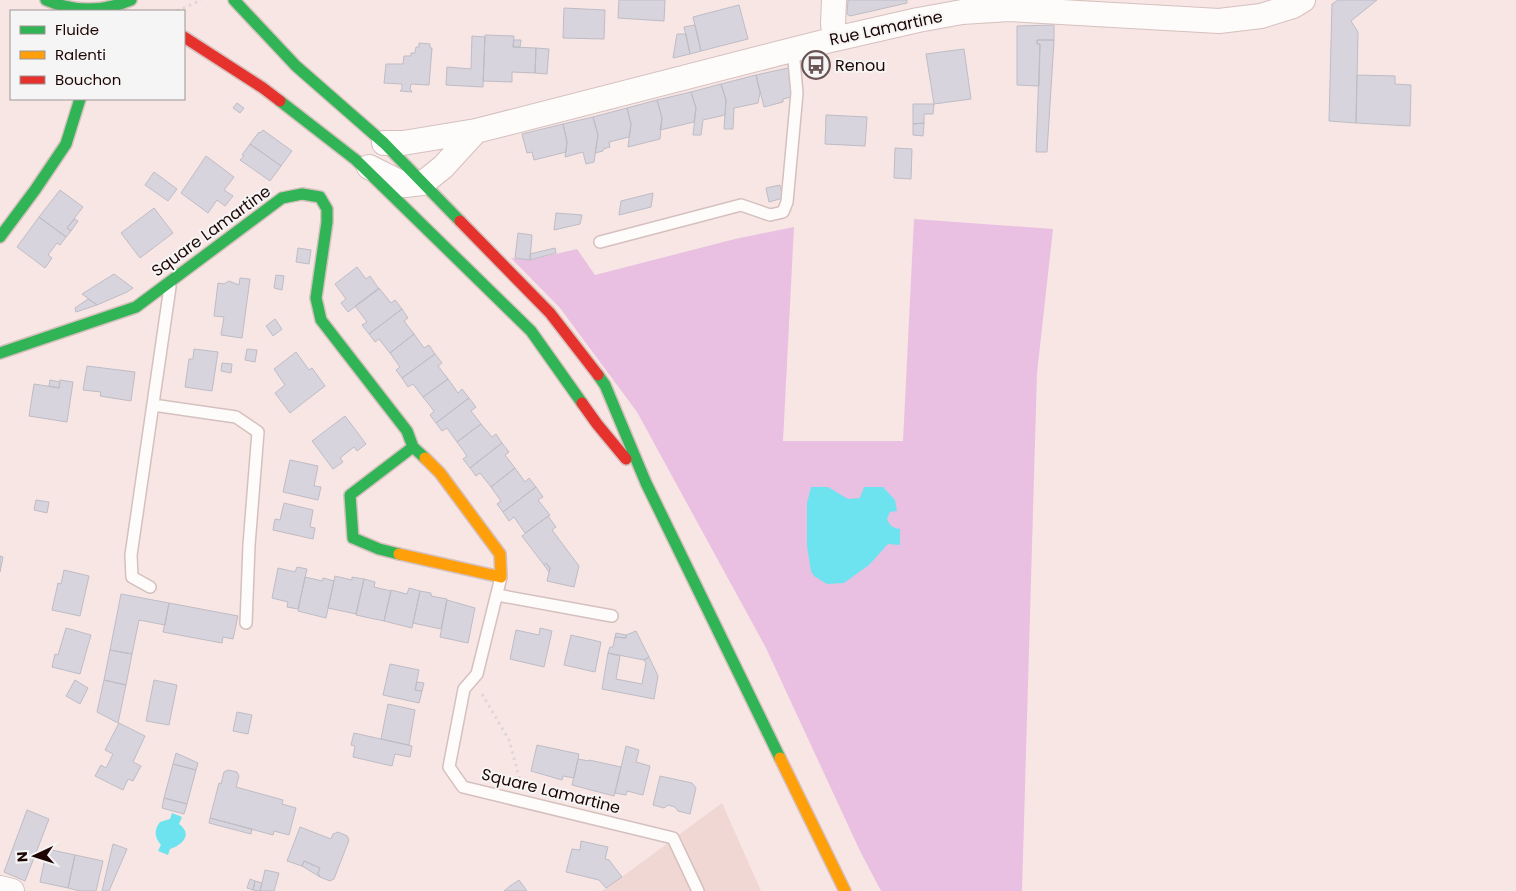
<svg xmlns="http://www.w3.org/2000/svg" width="1516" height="891" font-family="Poppins,sans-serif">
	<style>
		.built { fill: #f1d7d4 }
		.green { fill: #e9c0e1 }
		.water { fill: #6ce3ee }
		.building { fill: #d7d4de; stroke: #bebcc5 }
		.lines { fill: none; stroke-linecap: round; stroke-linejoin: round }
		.lane-casing { stroke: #d5c0bd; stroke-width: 14 }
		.street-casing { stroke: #d5c0bd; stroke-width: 26 }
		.fast-casing { stroke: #d5c0bd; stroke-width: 14 }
		.slow-casing { stroke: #d5c0bd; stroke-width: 14 }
		.jam-casing { stroke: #d5c0bd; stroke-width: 14 }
		.path { stroke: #ddd7d6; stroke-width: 3; stroke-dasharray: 2.5 4; stroke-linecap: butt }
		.lane { stroke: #fefbfb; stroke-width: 11 }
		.street { stroke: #fefbfb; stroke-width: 24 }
		.fast { stroke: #30b455; stroke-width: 11 }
		.slow { stroke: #ff9f0a; stroke-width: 11 }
		.jam { stroke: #e5322d; stroke-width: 11 }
		.labels { text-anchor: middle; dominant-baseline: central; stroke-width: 4; stroke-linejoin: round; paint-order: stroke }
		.street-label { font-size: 16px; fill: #1e0605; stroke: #f5f5f5 }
		.poi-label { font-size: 16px; fill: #1e0605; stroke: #f5f5f5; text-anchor: start }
	</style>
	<rect width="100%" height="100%" fill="#f7e6e4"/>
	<!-- built -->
	<path class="built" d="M722,803L761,891H602L622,877Z"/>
	<!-- green -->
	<path class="green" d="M914,219L1053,229L1037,373L1022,891H881L860,851L766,648L637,412L560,308L511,258L530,260L577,249L595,275L735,239L794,227L783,441H903Z"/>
	<!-- water -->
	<path class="water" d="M811,487H828L848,499L860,498L864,487H883L895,500L897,511L890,512L887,519C890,526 893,528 900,529V545L888,544L869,565L844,583L827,584L814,576L811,571L807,546V503Z
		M172,813L182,817L179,824C193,834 183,845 170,849L168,855L158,851L161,845C154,837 154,830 160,822L170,819Z"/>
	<!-- building -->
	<path class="building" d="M619,0H665L664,21L618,18Z
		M848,0H907V3L850,16L847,14Z
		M1338,0H1377L1351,21L1358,32L1356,123L1329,121L1332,4Z
		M739,5L748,39L701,51L693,17Z
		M564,8L605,10L604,39L563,38Z
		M695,25L701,51L690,54L684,27Z
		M1054,25V40H1037V44H1040L1039,86L1017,85V26Z
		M677,34H686L690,54L673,58Z
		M485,35L514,36L513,47L536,48L535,73L512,72V82L483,81Z
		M472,36L485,37L483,87L446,85L447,67L471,69Z
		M514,40H521L520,47H513Z
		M1037,40H1054L1047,152H1036L1040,44H1037Z
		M419,43L430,44V48H432L429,85L411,84L410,89L412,92L400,91L402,89V84L384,83L386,64H403L404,56H411V53H415L416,47H419Z
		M536,48L549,49L547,74L535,73Z
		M964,49L971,99L934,104L926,54Z
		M788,68L792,86L791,97L783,99V102L764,107L756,75Z
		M756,75L760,93L758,103L734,108L733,129H724L726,100L721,84Z
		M1357,75L1395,76V84L1411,85L1410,126L1356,123Z
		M721,84L726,100L725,115L703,120L701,135H693L696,108L691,92Z
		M691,92L696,108L694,122L660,130L662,118L657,100Z
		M657,100L662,118L660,139L628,147L631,124L627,108Z
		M237,103L244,108L240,113L233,108Z
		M913,104H934L933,114H924V123L913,124Z
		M627,108L631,124L629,137L609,142L610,147L603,149V151L595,153L598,135L593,117Z
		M826,115L867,117L865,146L825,144Z
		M593,117L598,135L594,162L586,164L583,152L565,157L567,142L563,124Z
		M924,123L923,136L913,135V124Z
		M563,124L567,142L566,152L534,160L532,152L527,153L522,134Z
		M263,130L292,151L281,166L250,144L259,132L260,133Z
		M250,144L281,166L270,181L240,160L244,156L242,155Z
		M895,148L912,149L911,179L894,178Z
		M206,156L234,177L224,190L233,196L225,206L217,200L208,213L181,193Z
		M154,172L177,189L168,201L145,185Z
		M780,185L783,198L769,202L766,188Z
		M60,190L83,207L67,228L71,231L66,237L39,217Z
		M653,193L651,207L619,215L621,201Z
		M154,208L173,233L140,258L121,233Z
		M556,213L582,215L580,224L554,230Z
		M39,217L66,237L60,245L57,243L48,255L52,258L45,268L17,247Z
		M75,219L78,221L71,231L67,228Z
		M518,233L532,235L530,260L515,258Z
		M298,248L311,250L309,264L296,262Z
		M555,248L556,253L530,260V254Z
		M357,267L366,279L370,276L379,289L348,312L341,303L346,299L335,284Z
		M114,274L133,288L127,292L97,305L82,294Z
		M276,275L284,276L282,290L274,288Z
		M240,278L250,279L242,338L221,335L224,317L214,316L218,283L224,284L229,281L239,285Z
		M379,288L391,303L395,300L402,309L369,334L362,325L367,322L355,306Z
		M88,299L97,305L76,312L75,308Z
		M402,309L408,318L404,321L414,334L390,353L379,339L375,342L369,334Z
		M275,319L282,329L273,336L266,326Z
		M414,334L424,348L429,345L435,354L402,378L396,370L400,367L390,353Z
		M194,349L218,352L212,391L185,387L189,359H193Z
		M247,349L257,350L255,362L245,360Z
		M296,352L309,370L312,368L325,386L290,413L275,393L285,385L274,369Z
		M435,354L442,363L438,366L448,379L423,397L413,384L408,387L402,378Z
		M222,363L232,364L231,373L221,371Z
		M87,366L135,372L131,401L100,396L101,392L83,390Z
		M448,379L458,393L462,389L469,398L436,423L430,415L434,411L423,397Z
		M50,380L60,382L59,388L49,386Z
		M60,380L73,382L67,422L29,416L34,384L59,388Z
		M469,398L476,407L471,411L481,424L457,442L447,428L442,431L436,423Z
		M345,416L366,444L357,451L354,447L340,458L343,462L333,469L312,441Z
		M481,424L492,437L496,434L502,443L470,468L463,459L467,456L457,442Z
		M502,443L509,452L505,455L515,468L491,487L480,473L476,476L470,468Z
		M290,460L318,466L314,486L321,487L318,500L283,492Z
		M515,468L525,482L529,478L536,487L503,512L497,504L501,501L491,487Z
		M536,487L543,497L538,500L550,515L525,533L514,517L509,521L503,512Z
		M36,500L49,502L47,513L34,510Z
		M284,503L313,510L310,527L315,528L313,539L273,530L275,519L280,520Z
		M548,516L556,527L552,530L579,566L574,587L547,581L550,568L546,563L544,565L522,536Z
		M0,556L3,557L0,572Z
		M546,563L550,568L549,572L544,565Z
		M297,567L307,569L298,609L287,607L288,602L272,598L278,568L295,572Z
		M64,570L89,576L80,616L52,610L58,583L61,584Z
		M335,576L352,580V577L364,579L356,614L328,608Z
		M305,577L322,581L323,578L334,581L326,618L298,611Z
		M364,579L375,582L374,587L391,591L384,621L356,615Z
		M409,588L420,591L412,628L384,621L391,590L407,594Z
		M420,591L431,593V596L447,599L441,629L413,623Z
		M121,594L169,603L165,625L139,620L132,654L110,650Z
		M447,600L475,608L468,643L440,637Z
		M169,603L238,616L233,639L223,637L222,643L163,632Z
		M66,628L91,635L80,674L52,667L55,654L58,655Z
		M540,628L552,631L544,667L510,659L516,630L539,635Z
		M636,631L649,657L644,660L608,653L610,647H613L615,637L626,638V635Z
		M616,633L626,635V638L615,637Z
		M571,635L601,642L595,672L564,665Z
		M110,650L132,654L126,685L104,680Z
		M608,653L620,656L616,679L642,684L646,663L644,660L649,657L658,676L654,699L602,689Z
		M390,664L419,670L415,690L422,691L419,703L383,695Z
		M75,680L88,688L80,704L66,696Z
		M104,680L126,685L118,723L97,712Z
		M154,680L177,685L169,725L146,721Z
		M417,682L424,683L422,691L415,690Z
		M388,704L415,710L409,745L381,739Z
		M237,712L252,715L248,734L233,731Z
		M119,723L145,736L133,762L141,766L133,781L128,779L123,790L95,776L101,765L106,768L113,754L105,750Z
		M354,733L412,746L410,757L395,754L392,766L353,757L355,746L351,745Z
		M537,745L579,754L574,778L563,776L562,780L531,771Z
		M626,746L639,750L636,762L650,766L643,795L627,791L626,795L615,793Z
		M176,753L198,763L196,770L173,764Z
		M578,759L589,761V760L621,767L614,796L572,785Z
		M173,764L196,770L187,804L164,798Z
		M228,770L237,772L239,776L236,787L283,800L282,804L296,808L289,835L274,831L273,835L210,818L219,783L221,784L224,772Z
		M660,776L692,783L696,788L690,814L678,811L675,807L668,805L664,808L653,805Z
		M164,798L187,804L184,814L162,808Z
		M27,810L49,819L25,881L4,872Z
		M210,818L252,829L251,834L209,823Z
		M300,827L331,839L333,834L338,832L347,836L349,840L334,879L330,881L320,877L318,873L320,868L304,861L302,866L287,861Z
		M581,841L608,847L605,859L609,860L622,877L606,888L599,880L566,872L572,849L580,850Z
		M113,844L127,849L109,891H102Z
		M47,849L75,855L68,888L40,882Z
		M75,855L103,861L96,891H80L68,888Z
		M304,861L320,868L318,873L320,877L302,866Z
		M265,870L279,873L274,891H260Z
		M250,879L255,881L253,890L247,888Z
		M519,880L527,891H504L510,886Z
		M255,881L262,883L260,891L253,890Z"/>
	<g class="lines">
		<defs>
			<path id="lane" d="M600,242L741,205L770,215L783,212L787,202L797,93L793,50
				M153,405L236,417L258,432L249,545L246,623
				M501,577L477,674L464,689L449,767L463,787L673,838L698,891
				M150,587L132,577L131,555L170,287
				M497,595L612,616"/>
			<path id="street" d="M834,0L833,24L835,39
				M384,143H403L476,131L835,39L918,20L962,12L1009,9L1219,21L1261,16L1293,6L1303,0
				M369,167L405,185L423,183L443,167L476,131
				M0,888L12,891"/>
			<path id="fast" d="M46,0C74,12 103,12 131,0
				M234,0L296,66L384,143L460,221
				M280,101L356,160L531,331L582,403
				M0,237L35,190L66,144L80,99
				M0,353L136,307L282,198L302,194L320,197L327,209V222L316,298L321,320L407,431L413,447L425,458
				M598,375L605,385L646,483L780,758
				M399,554L379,549L353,538L350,495L413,447"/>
			<path id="slow" d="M399,554L501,577L500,554L440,473L425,458
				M780,758L845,891"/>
			<path id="jam" d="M184,37L263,88L280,101
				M460,221L550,313L598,375
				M582,403L597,424L626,459"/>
		</defs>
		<!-- lane casing -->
		<use href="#lane" class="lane-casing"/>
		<!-- street casing -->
		<use href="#street" class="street-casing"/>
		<!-- fast casing -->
		<use href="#fast" class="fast-casing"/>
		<!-- slow casing -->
		<use href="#slow" class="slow-casing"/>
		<!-- jam casing -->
		<use href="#jam" class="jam-casing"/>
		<!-- path -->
		<path class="path" d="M177,11L201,0
			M482,694L509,740L521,784"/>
		<!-- lane -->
		<use href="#lane" class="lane"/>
		<!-- street -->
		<use href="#street" class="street"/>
		<!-- fast -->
		<use href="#fast" class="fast"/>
		<!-- slow -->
		<use href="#slow" class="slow"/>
		<!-- jam -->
		<use href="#jam" class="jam"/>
	</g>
	<!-- icons -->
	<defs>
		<symbol id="bus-ring" viewBox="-11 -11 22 22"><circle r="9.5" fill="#f5f5f5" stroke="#6a5453" stroke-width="1.5"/><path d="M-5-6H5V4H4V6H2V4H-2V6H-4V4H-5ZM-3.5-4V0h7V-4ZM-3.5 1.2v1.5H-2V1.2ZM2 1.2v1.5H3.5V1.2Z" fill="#6a5453"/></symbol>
	</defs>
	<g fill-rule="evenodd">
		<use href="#bus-ring" x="800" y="49" width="32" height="32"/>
	</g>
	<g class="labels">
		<!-- street labels -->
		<g class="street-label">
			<text transform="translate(886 28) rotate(-12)">Rue Lamartine</text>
			<text transform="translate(211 231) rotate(-36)">Square Lamartine</text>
			<text transform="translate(551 791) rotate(14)">Square Lamartine</text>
		</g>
		<!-- poi labels -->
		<g class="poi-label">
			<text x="835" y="65">Renou</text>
		</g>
	</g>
	<!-- legend -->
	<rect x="10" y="10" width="175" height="90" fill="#f5f5f5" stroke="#9f9595"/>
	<rect x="20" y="26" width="25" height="8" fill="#30b455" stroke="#9f9595"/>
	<text x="55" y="35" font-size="15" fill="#1e0605">Fluide</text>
	<rect x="20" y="51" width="25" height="8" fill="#ff9f0a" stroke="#9f9595"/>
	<text x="55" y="60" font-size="15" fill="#1e0605">Ralenti</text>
	<rect x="20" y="76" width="25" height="8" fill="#e5322d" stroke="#9f9595"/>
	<text x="55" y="85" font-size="15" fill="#1e0605">Bouchon</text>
	<!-- north arrow -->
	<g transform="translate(35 856) rotate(266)" stroke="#f5f5f5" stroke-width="4" paint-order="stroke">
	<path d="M0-4L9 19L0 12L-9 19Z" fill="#1e0605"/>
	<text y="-8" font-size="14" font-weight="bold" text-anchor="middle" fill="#1e0605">N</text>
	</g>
</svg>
